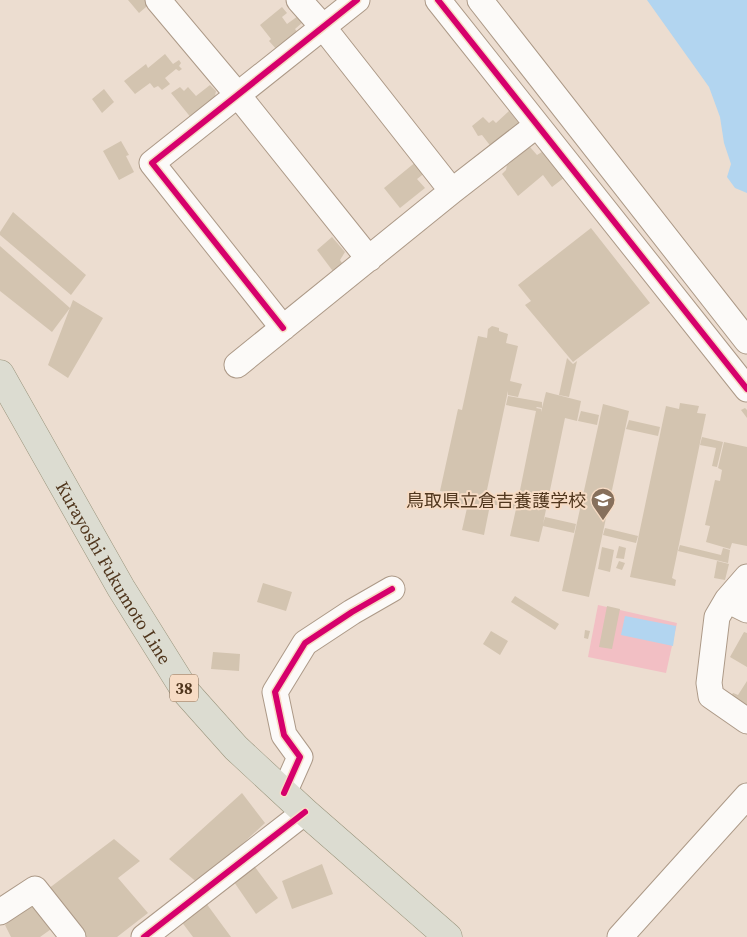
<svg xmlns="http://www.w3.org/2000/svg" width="747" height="937" font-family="'Source Serif 4','Noto Sans JP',serif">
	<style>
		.green { fill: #f2bfc4 }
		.water { fill: #b2d5f0 }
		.building { fill: #d3c4b0 }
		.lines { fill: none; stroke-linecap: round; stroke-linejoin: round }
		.minor-casing { stroke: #ac9987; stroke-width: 27 }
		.major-casing { stroke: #99947c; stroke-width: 29 }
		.minor { stroke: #fcfaf8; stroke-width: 25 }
		.major { stroke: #dcdcd1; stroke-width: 28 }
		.cycleway-casing { stroke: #f7dcc5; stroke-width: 9 }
		.cycleway { stroke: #d6006c; stroke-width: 6 }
		.labels { text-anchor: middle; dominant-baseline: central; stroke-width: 4; stroke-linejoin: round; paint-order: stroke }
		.shield { fill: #f7dcc5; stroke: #82684f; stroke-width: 1 }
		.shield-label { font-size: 16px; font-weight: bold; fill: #50361d }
		.poi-label { font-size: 18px; fill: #50361d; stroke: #f7dcc5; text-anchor: end }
		.street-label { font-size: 18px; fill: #50361d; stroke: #f7dcc5 }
	</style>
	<rect width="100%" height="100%" fill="#ecddd0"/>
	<!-- green -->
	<path class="green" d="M598,605L677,623L666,673L588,657Z"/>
	<!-- water -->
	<path class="water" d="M647,0H747V193L735,188L727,177L731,164L724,143L720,117L709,87Z
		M625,616L676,626L673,646L621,635Z"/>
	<!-- building -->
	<path class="building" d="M128,0H150L152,2L139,13Z
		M282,7L287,13L282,17L287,24L298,16L303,22L295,29L298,33L277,50L269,41L271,39L260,25Z
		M165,54L173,64L179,60L181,63L179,66L182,69L179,71L176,69L165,78L170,84L162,90L158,86L154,88L150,83L135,94L124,81L146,64L148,68Z
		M210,85L216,91L214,101L192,119L171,93L180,87L184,91L188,87L196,96Z
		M104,89L114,102L102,113L92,99Z
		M509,111L521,126L492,148L482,135L478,136L472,126L483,117L489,123L493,120L496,123Z
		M121,141L129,155L126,156L134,172L119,180L103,151Z
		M530,147L537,155L545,150L565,177L552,187L543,175L518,196L502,174L506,170L507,165Z
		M417,161L426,172L417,179L425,188L400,208L384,188Z
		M13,212L86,275L71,295L0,235V232Z
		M591,228L650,303L573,362L525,305L531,301L518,285Z
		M332,237L345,252L340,260L344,266L335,274L317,250Z
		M0,246L70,308L52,332L0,291Z
		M73,300L103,318L68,378L48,365Z
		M492,326L499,328V331L508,334L506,343L518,346L510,381L522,384L518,397L508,395V391L484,504L490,505L484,535L462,530L467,508L454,505L456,494L440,491L458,409L462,410L478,336L487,338L488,329Z
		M567,358L573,364L577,361L569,397L559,395Z
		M546,392L581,401L577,421L565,418L543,524L545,517L576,524L574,533L543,526L539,542L510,536L516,509L485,503L486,495L518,500L536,411L506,405L508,396L542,402V408L537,407L536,408L541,409V412Z
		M680,403L699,406L697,413L706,414L672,578L676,580L675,586L630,577L666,406L679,409Z
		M603,404L629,411L589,597L562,591Z
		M745,408L747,410V418L741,410Z
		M581,411L599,415L597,425L578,421Z
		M629,420L660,427L658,436L626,429Z
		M702,437L723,442L717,467L712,466L716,448L700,445Z
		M724,442L747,447V546L732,543L730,549L706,542L710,526L705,525L715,480L720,481L722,470L718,468Z
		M605,528L638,536L636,543L603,535Z
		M680,545L721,555L723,548L730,550L728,563L678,551Z
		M619,546L626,548L624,559L616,558Z
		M602,547L614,550L610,572L598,569Z
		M619,561L625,563L622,570L616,568Z
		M717,561L729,564L725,580L714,578Z
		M263,583L292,592L286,611L257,602Z
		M515,596L559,624L555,630L511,602Z
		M607,606L620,609L612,649L599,647Z
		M585,630L590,631L588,639L584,638Z
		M491,631L508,641L500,655L483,644Z
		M744,632L747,633V667L730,657Z
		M213,652L240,654L239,671L211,669Z
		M747,681V711L729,699L733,693L738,695Z
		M242,793L265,823L199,884L169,859Z
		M114,839L140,861L118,878L148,913L117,937H86L48,889Z
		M322,864L333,894L292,909L282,881Z
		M255,867L278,898L256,914L234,882Z
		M34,902L54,927L40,937H11L5,925Z
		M206,903L231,937H193L181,921Z"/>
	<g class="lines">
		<defs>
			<path id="minor" d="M158,0L237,94L369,259
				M299,0L323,27L452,191
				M438,0L747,389
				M480,0L747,341
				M283,328L152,163L357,0
				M237,365L452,191L537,125
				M747,577L727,600L717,617L709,683L711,696L747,721
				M727,600L747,610
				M284,793L300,757L284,735L275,692L305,643L352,612L392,589
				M0,912L35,889L73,937
				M144,937L305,812
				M620,937L747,796"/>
			<g id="major">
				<path id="s1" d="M0,374L121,588L186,692L236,748L305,812L448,937"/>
			</g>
		</defs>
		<!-- minor casing -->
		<use href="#minor" class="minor-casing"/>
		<!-- major casing -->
		<use href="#major" class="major-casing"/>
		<!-- minor -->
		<use href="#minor" class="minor"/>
		<!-- major -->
		<use href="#major" class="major"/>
		<defs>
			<path id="cycleway" d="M438,0L747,389
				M283,328L152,163L357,0
				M284,793L300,757L284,735L275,692L305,643L352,612L392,589
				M144,937L305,812"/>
		</defs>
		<!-- cycleway casing -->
		<use href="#cycleway" class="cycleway-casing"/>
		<!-- cycleway -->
		<use href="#cycleway" class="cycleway"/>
	</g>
	<!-- icons -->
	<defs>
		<symbol id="school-pin" viewBox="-11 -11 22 30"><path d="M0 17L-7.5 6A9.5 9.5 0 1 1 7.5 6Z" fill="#87705c" stroke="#f7dcc5"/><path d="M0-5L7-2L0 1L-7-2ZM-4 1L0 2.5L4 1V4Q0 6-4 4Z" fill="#fff"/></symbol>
	</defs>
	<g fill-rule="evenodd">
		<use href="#school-pin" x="589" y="486" width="28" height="38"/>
	</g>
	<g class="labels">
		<!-- shield labels -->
		<rect class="shield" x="170" y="674.5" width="28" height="27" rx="4"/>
		<g class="shield-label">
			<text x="184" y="688">38</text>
		</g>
		<!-- poi labels -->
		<g class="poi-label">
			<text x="586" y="500">鳥取県立倉吉養護学校</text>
		</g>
		<!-- street labels -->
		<g class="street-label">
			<text stroke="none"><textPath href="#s1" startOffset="229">Kurayoshi Fukumoto Line</textPath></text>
		</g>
	</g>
</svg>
